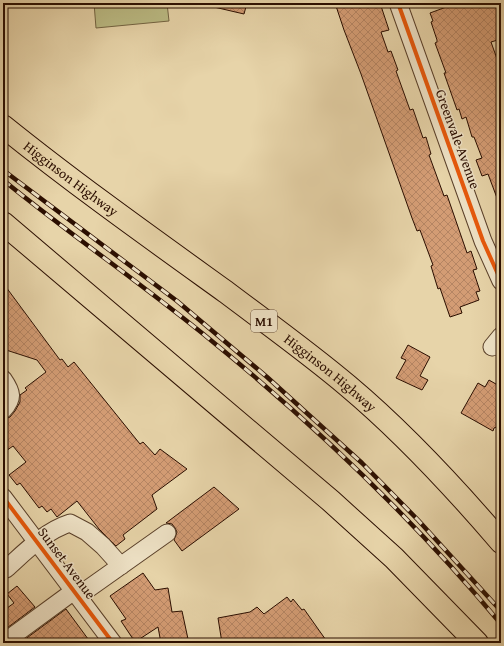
<svg xmlns="http://www.w3.org/2000/svg" width="504" height="646" font-family="'Gentium Book Plus',serif">
	<style>
		.pitch { fill: #bbbb84; stroke: #736442 }
		.building { fill: url(#building-cross-hatch); stroke: #2b0e00 }
		.lines { fill: none; stroke-linecap: round; stroke-linejoin: round }
		.minor-casing { stroke: #5a402a; stroke-width: 19 }
		.highway-casing { stroke: #2b0e00; stroke-width: 24 }
		.minor { stroke: #efe3c7; stroke-width: 17 }
		.highway { stroke: #e7d4a9; stroke-width: 22 }
		.rail-casing { stroke: #2b0e00; stroke-width: 4.5 }
		.rail { stroke: #efe3c7; stroke-width: 3; stroke-dasharray: 9; stroke-linecap: butt }
		.cycleway-casing { stroke: #efe3c7; stroke-width: 6 }
		.cycleway { stroke: #e8590c; stroke-width: 4 }
		.labels { text-anchor: middle; dominant-baseline: central; stroke-width: 3; stroke-linejoin: round; paint-order: stroke }
		.shield { fill: #efe3c7; stroke: #664e3c; stroke-width: 1 }
		.shield-label { font-size: 13px; font-weight: bold; fill: #2b0e00 }
		.street-label { font-size: 14px; fill: #2b0e00; stroke: #efe3c7 }
	</style>
	<defs>
		<pattern id="building-cross-hatch" width="8" height="8" patternUnits="userSpaceOnUse"><rect width="8" height="8" fill="#d39c74"/><path d="M0 0l8 8M0 8l8-8" fill="none" stroke="#b58563"/></pattern>
	</defs>
	<rect width="100%" height="100%" fill="#e7d4a9"/>
	<filter id="stains"><feTurbulence type="fractalNoise" baseFrequency=".005" numOctaves="4"/><feColorMatrix values="0 0 0 0 .2 0 0 0 0 .09 0 0 0 0 .02 0 0 0 .5 -.17"/></filter>
	<radialGradient id="worn" r=".72"><stop offset=".6" stop-color="#630" stop-opacity="0"/><stop offset="1" stop-color="#630" stop-opacity=".3"/></radialGradient>
	<!-- pitch -->
	<path class="pitch" d="M94,3H167L169,21L96,28Z"/>
	<!-- building -->
	<path class="building" d="M215,3H247L244,14L214,7Z
		M335,3H380L389,30L381,32L388,52L391,51L398,70L396,71L410,110L413,109L423,138L426,137L431,154L429,155L444,196L447,195L467,253L471,251L477,269L473,270L480,291L476,292L479,300L460,307L462,313L450,317L440,288L438,289L434,276L431,266L433,265L420,230L417,231L412,218L361,74L344,30Z
		M448,3H499L501,10V39L491,42L501,70V205L500,206L488,174L482,176L476,160L482,158L474,137H472L466,117L462,119L459,109L457,110L444,73H446L435,43L437,42V40L431,22L433,21L430,13L449,6Z
		M3,283L60,360L62,359L68,367L74,362L140,444L143,442L155,455L160,449L187,469L152,495L157,509L123,535L125,539L116,546L99,529L77,501L57,517L51,509L47,512L42,506L39,508L20,483L17,485L9,475L26,462L13,446L3,453V420L10,417L15,411L20,402V395L27,390L25,388L46,372L37,360L3,349Z
		M408,345L430,357L420,376L428,380L422,390L396,378L406,360L401,358Z
		M489,380L501,387V425L494,428L493,431L461,413L478,383L485,387Z
		M214,487L239,509L182,551L174,540L177,532L175,528L172,524L166,523Z
		M143,573L155,590L168,588L172,612L182,611L188,639L174,641V643H161L158,627L135,642L121,621L126,619L110,596Z
		M17,586L35,607L3,631V611L14,603L7,594Z
		M287,597L291,602L293,599L302,610L304,609L328,643H222L218,618L250,612L257,607L264,614Z
		M66,609L91,643H20Z"/>
	<g class="lines">
		<defs>
			<path id="minor" d="M398,3L483,241L501,281
				M492,347L501,336
				M3,379C12,392 14,398 3,410
				M3,497L113,643
				M3,570L6,569C25,552 45,531 70,523L87,532L103,546L121,566
				M78,596L167,533
				M3,643L74,591"/>
			<g id="highway">
				<path id="s1" d="M3,126C75,184 151,238 226,292C267,323 309,353 348,386C404,433 453,486 501,542"/>
				<path d="M3,223L331,501L394,558L477,643"/>
			</g>
		</defs>
		<!-- minor casing -->
		<use href="#minor" class="minor-casing"/>
		<!-- highway casing -->
		<use href="#highway" class="highway-casing"/>
		<!-- minor -->
		<use href="#minor" class="minor"/>
		<!-- highway -->
		<use href="#highway" class="highway"/>
		<defs>
			<path id="rail" d="M3,170L177,301L267,377L362,463L418,520L501,611
				M3,180C72,236 145,286 213,342C316,426 416,522 501,624"/>
		</defs>
		<!-- rail casing -->
		<use href="#rail" class="rail-casing"/>
		<!-- rail -->
		<use href="#rail" class="rail"/>
		<defs>
			<path id="cycleway" d="M398,3L483,241L501,281
				M3,497L113,643"/>
		</defs>
		<!-- cycleway casing -->
		<use href="#cycleway" class="cycleway-casing"/>
		<!-- cycleway -->
		<use href="#cycleway" class="cycleway"/>
	</g>
	<g class="labels">
		<!-- shield labels -->
		<rect class="shield" x="251" y="310" width="26" height="22" rx="3"/>
		<g class="shield-label">
			<text x="264" y="321">M1</text>
		</g>
		<!-- street labels -->
		<g class="street-label">
			<text transform="translate(458 139) rotate(70)">Greenvale Avenue</text>
			<text stroke="none"><textPath href="#s1" startOffset="86">Higginson Highway</textPath></text>
			<text stroke="none"><textPath href="#s1" startOffset="410">Higginson Highway</textPath></text>
			<text transform="translate(67 563) rotate(53)">Sunset Avenue</text>
		</g>
	</g>
	<!-- margin -->
	<rect width="504" height="646" fill="none" stroke="#e7d4a9" stroke-width="16"/>
	<rect x="4" y="4" width="496" height="638" fill="none" stroke="#2b0e00" stroke-width="2"/>
	<rect x="8" y="8" width="488" height="630" fill="none" stroke="#2b0e00"/>
	<rect width="100%" height="100%" filter="url(#stains)"/>
	<rect width="100%" height="100%" fill="url(#worn)"/>
</svg>
